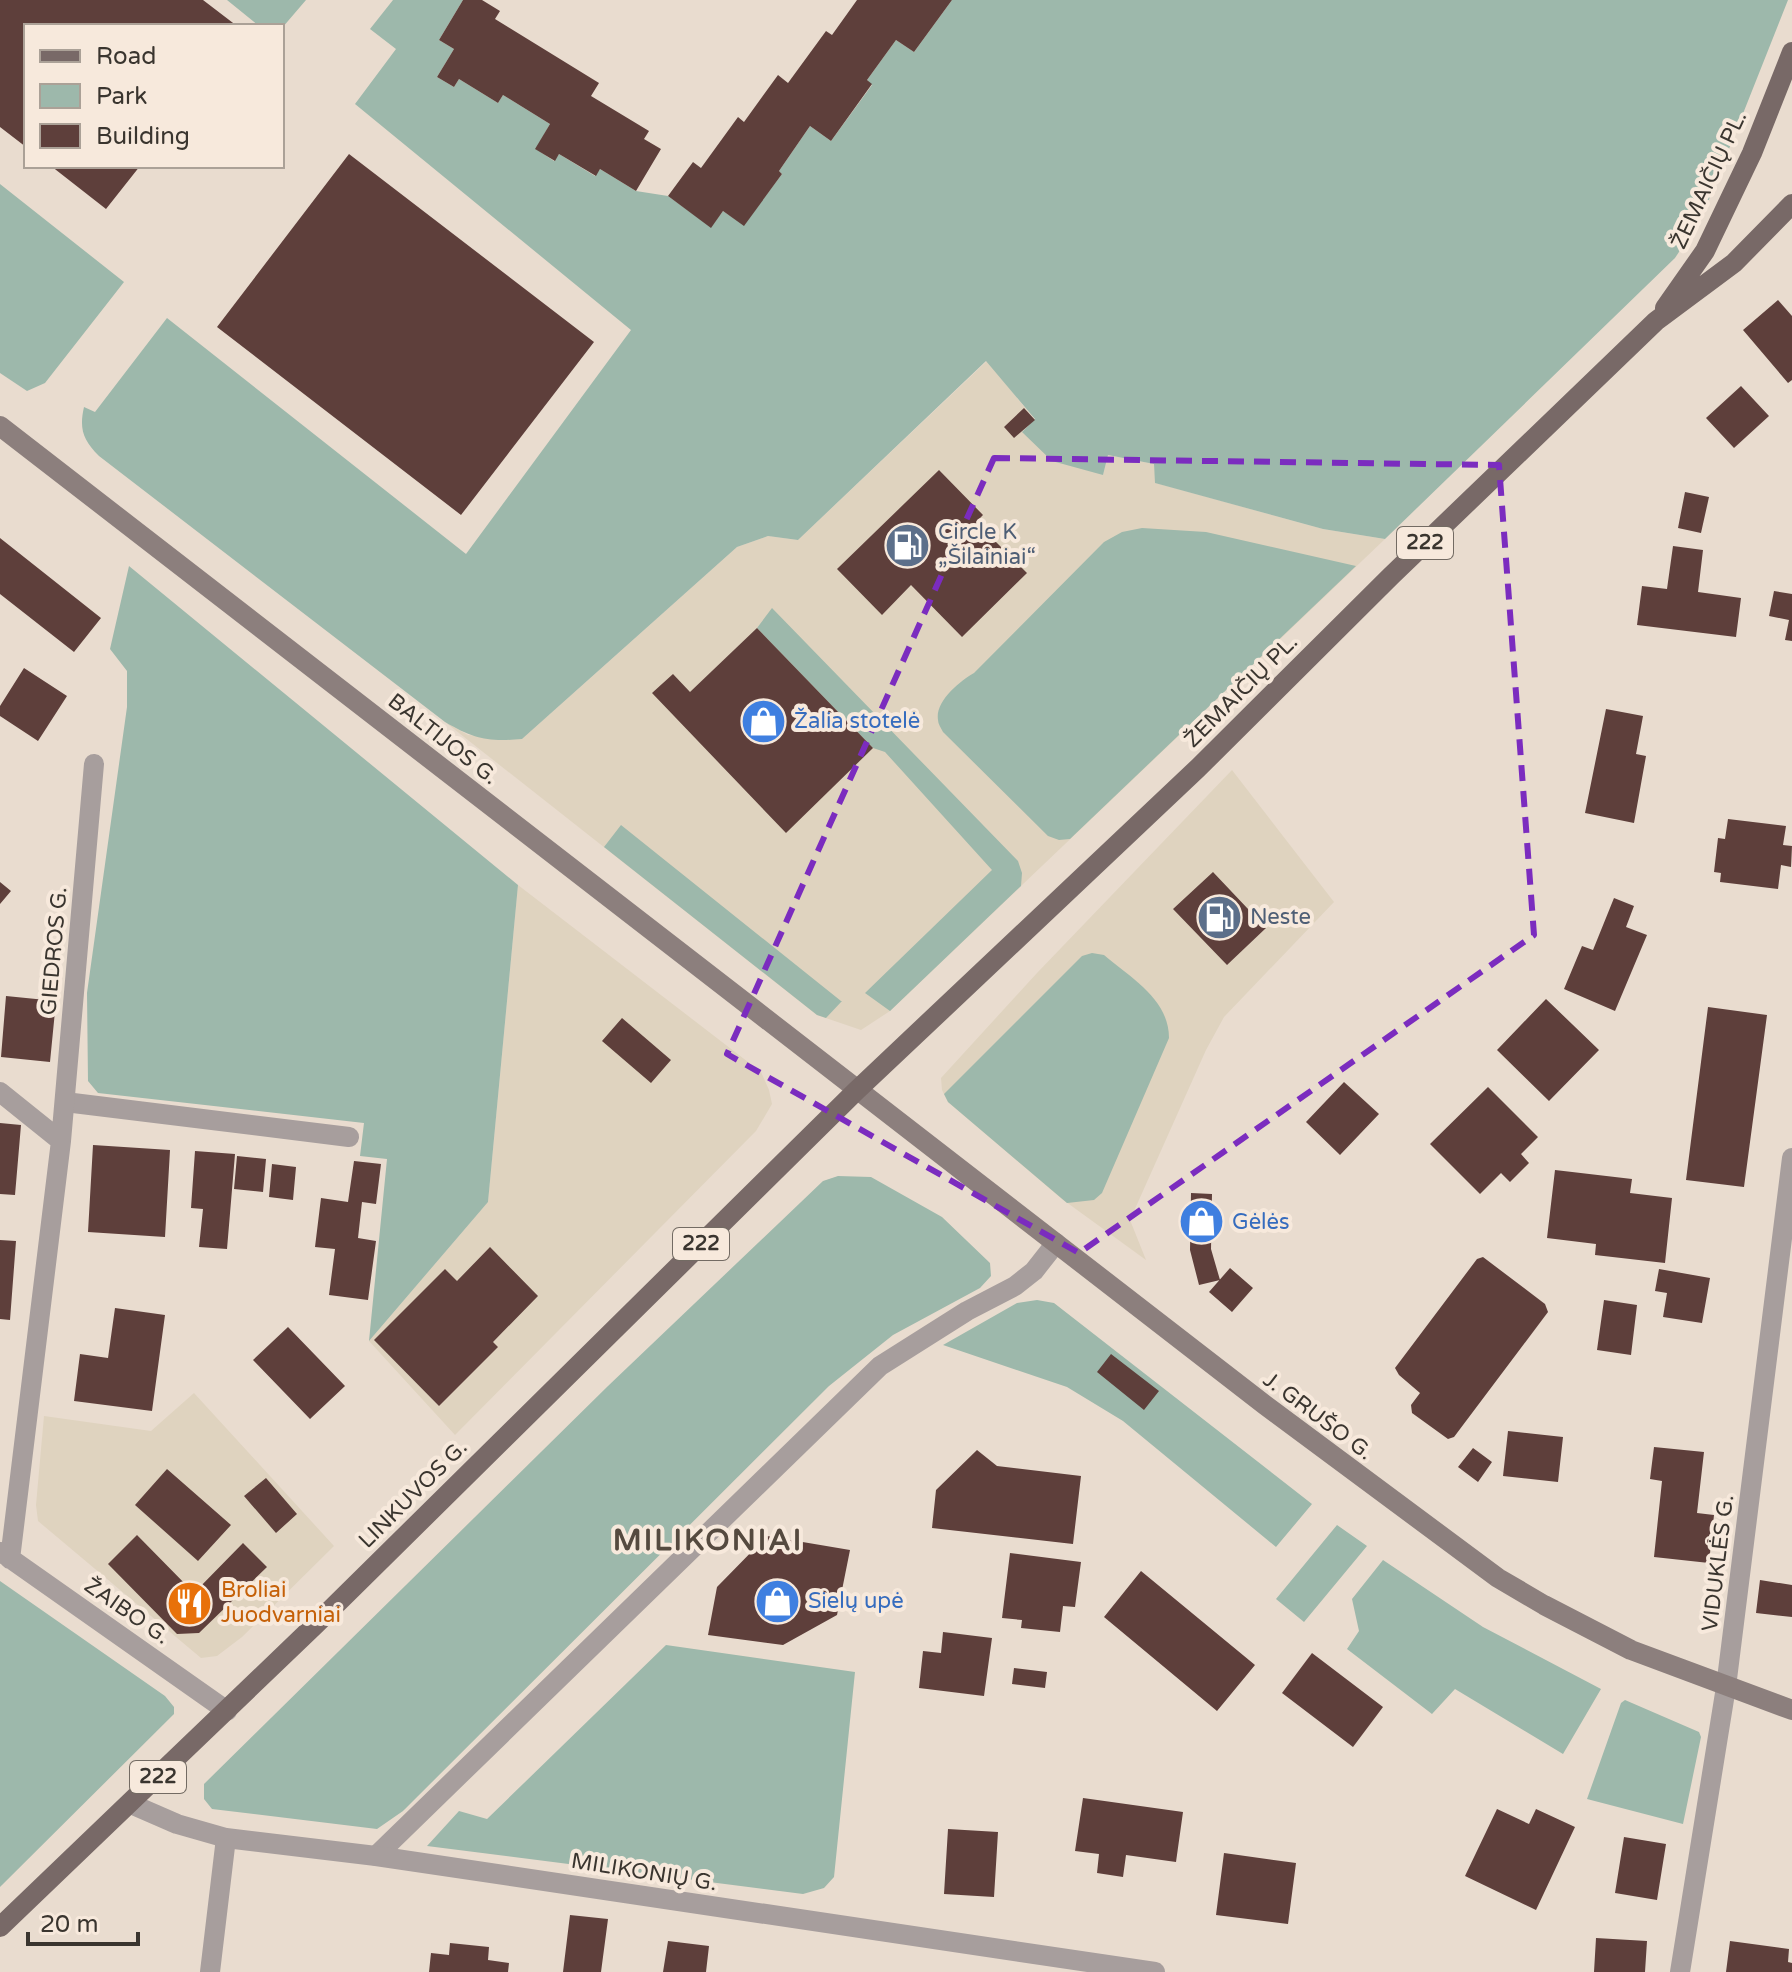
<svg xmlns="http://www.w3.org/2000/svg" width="1792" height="1972" font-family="'Varela Round',sans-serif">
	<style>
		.commercial { fill: #dfd3bf }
		.green { fill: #9db8ab }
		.building { fill: #5e3f3b }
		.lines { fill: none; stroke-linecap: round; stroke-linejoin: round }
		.service { stroke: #a79e9d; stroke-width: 20 }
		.minor { stroke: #a79e9d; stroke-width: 20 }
		.secondary { stroke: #8c7f7d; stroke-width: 20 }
		.primary { stroke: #786967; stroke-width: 20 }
		.marked { fill: none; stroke: #7b2cbf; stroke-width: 6; stroke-dasharray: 16 10; stroke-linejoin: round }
		.labels { text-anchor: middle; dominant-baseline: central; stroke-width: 8; stroke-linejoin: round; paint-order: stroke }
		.shield { fill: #f7e9dc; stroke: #736b63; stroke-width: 2 }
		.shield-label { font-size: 20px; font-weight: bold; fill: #3a352f }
		.street-label { font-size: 22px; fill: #3a352f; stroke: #f7e9dc }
		.service-label { font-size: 22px; fill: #4e5e75; stroke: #f7e9dc; text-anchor: start }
		.shop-label { font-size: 22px; fill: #366cbe; stroke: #f7e9dc; text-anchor: start }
		.food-label { font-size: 22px; fill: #c56008; stroke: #f7e9dc; text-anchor: start }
		.district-label { font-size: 30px; font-weight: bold; letter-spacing: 2px; fill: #554a3f; stroke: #f7e9dc }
	</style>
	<rect width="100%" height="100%" fill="#e9dccf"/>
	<!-- commercial -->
	<path class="commercial" d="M987,361L1035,420L1022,431L1103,475L1108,455L1154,464L1156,483L1323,529L1385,539L890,1011L861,1030L817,1015L445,722L468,735L522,739L737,547L768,536L798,540Z
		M1232,770L1334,902L1224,1017L1206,1050L1130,1220L1146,1260L1062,1199L948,1102L942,1090L941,1078L1037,973Z
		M518,885L761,1072L769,1090L772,1104L756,1131L455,1435L369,1341L488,1202Z
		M194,1393L334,1546L242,1637L217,1656L201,1658L38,1521L36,1505L44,1416L151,1431Z"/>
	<!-- green -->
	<path class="green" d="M227,0H306L282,28L259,26Z
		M393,0H463L439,40L454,49L437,77L454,87L459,79L498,103L503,95L550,124L536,149L554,161L559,154L595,176L600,169L636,191L668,196L711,227L723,211L744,225L782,174L779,171L810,126L831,141L872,85L867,80L896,40L914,52L952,0H1788L1702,217L1675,258L1385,539L1323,529L1155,483L1154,464L1108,455L1103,475L1052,461L1022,432L1035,419L986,361L798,540L768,536L737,547L522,739C488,742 474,739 445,722L99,456C83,440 79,429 84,407L95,412L167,318L466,554L631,330L355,104L396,49L370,29Z
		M0,184L124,282L45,383L27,391L0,373Z
		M1142,528L1206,532L1356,566L1070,839L1059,840L1048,836L943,732C941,728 938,724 938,720C935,701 960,681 974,673L1104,542L1122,532Z
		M129,566L518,885L488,1202L369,1341L387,1159L360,1156L364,1123L98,1093L88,1081L87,993L127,707V671L110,649Z
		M772,608L1018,861L1022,873L1021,886L890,1011L865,993L992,870L885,752L873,748L757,628Z
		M621,825L841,1001H842L826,1018L817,1015L604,847Z
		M1092,953L1104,955C1131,978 1169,999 1169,1038L1102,1193L1094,1200L1067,1203L948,1102L944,1094L1082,956Z
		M838,1176L871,1177L942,1217L990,1263L991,1276L980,1288L893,1335L829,1386L403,1811L377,1829L212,1809L204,1799V1784L608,1386L823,1181Z
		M1037,1300L1054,1303L1312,1504L1276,1547L1123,1421L1067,1387L943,1345L1017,1303Z
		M1337,1525L1367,1546L1304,1622L1276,1599Z
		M1383,1560L1483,1627L1601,1689L1563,1754L1455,1689L1432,1714L1347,1649L1359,1631L1352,1599Z
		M0,1581L165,1696L174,1707V1714L0,1887Z
		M666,1645L855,1672L834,1877L824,1888L803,1894L427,1846L459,1811L487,1819Z
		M1625,1700L1699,1732L1701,1737L1683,1824L1587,1799L1621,1703Z"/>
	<!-- building -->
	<path class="building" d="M0,0H203L237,26H26V147L0,127Z
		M463,0H482L500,11L495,19L599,83L591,96L649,131L644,139L661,149L636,191L600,169L596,176L559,154L555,161L535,149L550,124L503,95L498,103L459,79L454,87L437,77L454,49L439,40Z
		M857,0H952L914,52L896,40L867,80L872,84L831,141L810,126L779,171L782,174L744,226L723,211L711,228L668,196L693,162L701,168L738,117L744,122L778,75L788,83L826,31L832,35Z
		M349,154L594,342L461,515L217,327Z
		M51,166H140L106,209Z
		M1778,300L1792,316V380L1788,383L1743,330Z
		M1741,386L1769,416L1734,448L1706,418Z
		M1024,408L1035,420L1014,438L1004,427Z
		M939,470L983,515L976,522L1027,573L962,637L911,585L882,615L837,569Z
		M1685,492L1709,497L1701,533L1678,528Z
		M0,538L101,618L74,652L0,594Z
		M1673,546L1703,550L1698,592L1741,598L1736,637L1637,625L1642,586L1667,589Z
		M1774,591L1792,594V641L1785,640L1789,620L1769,616Z
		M757,628L873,748L786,833L652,693L673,674L690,692Z
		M24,668L67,696L38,741L0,716V706Z
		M1606,709L1643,716L1636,754L1646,756L1634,823L1585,813Z
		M1728,819L1786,826L1783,845L1792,846L1791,867L1781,865L1778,889L1720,882L1721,873L1714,872L1718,838L1725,839Z
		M1213,872L1266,928L1227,965L1173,909Z
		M0,882L11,891L0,904Z
		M1614,898L1634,906L1626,927L1647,935L1615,1011L1564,989L1582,946L1593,950Z
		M6,996L56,1001L50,1062L1,1057Z
		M1546,999L1599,1050L1549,1101L1497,1050Z
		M1708,1007L1767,1015L1744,1187L1686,1180Z
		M622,1018L671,1060L651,1083L602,1041Z
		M1344,1082L1379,1114L1340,1155L1306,1122Z
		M1488,1087L1538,1137L1521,1154L1529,1163L1510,1182L1501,1173L1480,1194L1430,1144Z
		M0,1123L21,1125L15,1195L0,1194Z
		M93,1145L170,1150L165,1237L88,1232Z
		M195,1151L235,1154L227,1249L199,1247L203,1209L191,1208Z
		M237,1156L266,1159L263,1192L234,1189Z
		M354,1161L381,1164L376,1204L362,1202L358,1238L376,1241L368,1300L329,1295L335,1249L315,1247L321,1198L348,1202Z
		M272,1164L296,1167L293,1200L269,1197Z
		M1555,1170L1632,1179L1630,1193L1672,1198L1665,1263L1595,1255L1596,1244L1547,1238Z
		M1191,1193L1212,1194L1211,1249L1220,1280L1199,1285L1190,1250Z
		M0,1240L16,1241L10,1320L0,1319Z
		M490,1247L538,1296L493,1342L498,1347L439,1406L374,1340L445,1269L457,1281Z
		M1483,1257L1545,1304L1548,1312L1454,1437L1448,1439L1412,1413L1411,1405L1420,1393L1399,1375L1395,1368L1477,1259Z
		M1230,1268L1253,1288L1232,1312L1209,1292Z
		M1659,1269L1710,1278L1702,1323L1663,1317L1667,1293L1655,1291Z
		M1604,1300L1637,1305L1631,1355L1597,1350Z
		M115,1308L165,1315L152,1411L74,1401L80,1354L108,1358Z
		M288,1327L345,1386L310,1419L253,1360Z
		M1111,1354L1159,1391L1144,1410L1097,1372Z
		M1508,1431L1563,1437L1558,1482L1503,1476Z
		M1654,1447L1704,1452L1697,1513L1714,1515L1709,1563L1654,1557L1662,1481L1650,1479Z
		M1473,1448L1492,1462L1478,1482L1458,1467Z
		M977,1450L997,1466L1081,1476L1073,1544L932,1528L936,1490Z
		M167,1469L231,1525L198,1561L135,1505Z
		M266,1478L297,1514L276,1533L244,1496Z
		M137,1535L194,1593L243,1543L267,1567L199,1633L177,1634L108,1564Z
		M767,1536L850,1550L837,1615L783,1645L708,1635L717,1587Z
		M1010,1553L1081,1562L1075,1607L1063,1606L1060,1632L1021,1628L1022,1620L1002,1618Z
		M1141,1571L1255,1665L1217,1711L1104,1617Z
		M1760,1580L1792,1585V1617L1756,1613Z
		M943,1632L992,1638L984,1696L919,1688L923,1651L941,1653Z
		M1312,1653L1383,1707L1353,1747L1282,1693Z
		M1014,1668L1047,1672L1045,1688L1012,1684Z
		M1083,1798L1183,1812L1176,1862L1126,1855L1123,1877L1097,1873L1099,1854L1075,1851Z
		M1497,1809L1529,1824L1536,1809L1575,1827L1536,1910L1465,1876Z
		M948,1829L998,1832L994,1897L944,1894Z
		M1624,1837L1666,1844L1657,1900L1615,1893Z
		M1224,1853L1296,1863L1288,1924L1216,1915Z
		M570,1915L608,1919L601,1972H563Z
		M1596,1938L1647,1941L1645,1972H1594Z
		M668,1941L709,1946L706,1972H663Z
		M1730,1941L1789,1949L1788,1962L1792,1963V1972H1726Z
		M450,1943L489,1947L488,1960L509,1963L508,1972H429L431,1953L449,1955Z"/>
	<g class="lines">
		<!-- service -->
		<path class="service" d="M65,1102L349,1137
			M376,1856L880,1366L967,1311L1015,1286L1034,1271L1056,1243"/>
		<!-- minor -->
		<path class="minor" d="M0,1092L61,1141
			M1,1552L227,1711
			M10,1559L61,1141L94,764
			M131,1804L177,1824L226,1838L376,1856L1155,1972
			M210,1972L226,1838
			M1680,1972L1726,1687L1792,1158"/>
		<!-- secondary -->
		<path class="secondary" d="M0,426L1265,1405L1498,1578L1544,1605L1631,1650L1792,1710"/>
		<!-- primary -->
		<path class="primary" d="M1665,308L1705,251L1752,153L1792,52
			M0,1927L315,1625L856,1091L1198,768L1391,576L1656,321L1734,263L1792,204"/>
	</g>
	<!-- marked area -->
	<path class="marked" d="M994,458L1499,465L1534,935L1079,1253L727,1054Z"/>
	<!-- icons -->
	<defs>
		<symbol id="fuel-disc" viewBox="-11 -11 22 22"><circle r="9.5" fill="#5c6f8a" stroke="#f7e9dc"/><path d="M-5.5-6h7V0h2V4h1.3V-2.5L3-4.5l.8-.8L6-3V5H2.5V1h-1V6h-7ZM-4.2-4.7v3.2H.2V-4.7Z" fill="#fff"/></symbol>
		<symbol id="shop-disc" viewBox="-11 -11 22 22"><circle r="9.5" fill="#3f7fe0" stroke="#f7e9dc"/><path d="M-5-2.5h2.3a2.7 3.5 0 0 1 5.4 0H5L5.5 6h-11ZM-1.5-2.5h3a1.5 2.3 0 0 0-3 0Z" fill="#fff"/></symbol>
		<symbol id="restaurant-disc" viewBox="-11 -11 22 22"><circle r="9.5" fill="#e8710a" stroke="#f7e9dc"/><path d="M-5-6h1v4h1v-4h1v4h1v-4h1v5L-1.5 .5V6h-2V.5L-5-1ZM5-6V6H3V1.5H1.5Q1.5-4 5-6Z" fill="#fff"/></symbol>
	</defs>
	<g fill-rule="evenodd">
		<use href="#fuel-disc" x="882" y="520" width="51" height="51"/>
		<use href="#shop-disc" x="738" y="696" width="51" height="51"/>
		<use href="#fuel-disc" x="1194" y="892" width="51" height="51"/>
		<use href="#shop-disc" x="1176" y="1196" width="51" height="51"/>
		<use href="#shop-disc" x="752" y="1576" width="51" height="51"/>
		<use href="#restaurant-disc" x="164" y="1578" width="51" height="51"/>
	</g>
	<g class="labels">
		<!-- shield labels -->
		<g class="shield">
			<rect x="1397" y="527" width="56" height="32" rx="6"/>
			<rect x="673" y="1228" width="56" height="32" rx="6"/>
			<rect x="130" y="1761" width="56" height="32" rx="6"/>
		</g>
		<g class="shield-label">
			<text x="1425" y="543">222</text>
			<text x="701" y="1244">222</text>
			<text x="158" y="1777">222</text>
		</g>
		<!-- street labels -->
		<g class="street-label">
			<text transform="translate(1709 180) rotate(-65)">ŽEMAIČIŲ PL.</text>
			<text transform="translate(1241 691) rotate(-45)">ŽEMAIČIŲ PL.</text>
			<text transform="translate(443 739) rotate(38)">BALTIJOS G.</text>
			<text transform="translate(54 951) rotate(-85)">GIEDROS G.</text>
			<text transform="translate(1318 1416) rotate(37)">J. GRUŠO G.</text>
			<text transform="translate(413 1494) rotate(-45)">LINKUVOS G.</text>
			<text transform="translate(1718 1563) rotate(-83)">VIDUKLĖS G.</text>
			<text transform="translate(127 1611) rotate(35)">ŽAIBO G.</text>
			<text transform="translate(644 1872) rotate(9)">MILIKONIŲ G.</text>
		</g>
		<!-- service labels -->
		<g class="service-label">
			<text x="938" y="532">Circle K<tspan x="938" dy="25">„Šilainiai“</tspan></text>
			<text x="1250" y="917">Neste</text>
		</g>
		<!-- shop labels -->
		<g class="shop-label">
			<text x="794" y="721">Žalia stotelė</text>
			<text x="1232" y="1222">Gėlės</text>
			<text x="808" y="1601">Sielų upė</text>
		</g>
		<!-- food labels -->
		<g class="food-label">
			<text x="221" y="1590">Broliai<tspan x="221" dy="25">Juodvarniai</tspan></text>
		</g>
		<!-- district labels -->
		<g class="district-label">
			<text x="708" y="1540">MILIKONIAI</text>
		</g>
	</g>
	<!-- legend -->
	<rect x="24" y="24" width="260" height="144" fill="#f7e9dc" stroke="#aba197" stroke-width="2"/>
	<rect x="40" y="50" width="40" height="12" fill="#786967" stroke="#aba197" stroke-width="2"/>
	<text x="96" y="64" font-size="24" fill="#3a352f">Road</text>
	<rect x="40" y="84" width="40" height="24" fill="#9db8ab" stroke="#aba197" stroke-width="2"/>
	<text x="96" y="104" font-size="24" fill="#3a352f">Park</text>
	<rect x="40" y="124" width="40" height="24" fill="#5e3f3b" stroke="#aba197" stroke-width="2"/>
	<text x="96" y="144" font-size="24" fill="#3a352f">Building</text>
	<!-- scale -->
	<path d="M28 1932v12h110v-12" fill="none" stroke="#3a352f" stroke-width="4"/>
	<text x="40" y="1932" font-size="24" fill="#3a352f" stroke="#f7e9dc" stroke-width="6" paint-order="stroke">20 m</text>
</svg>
